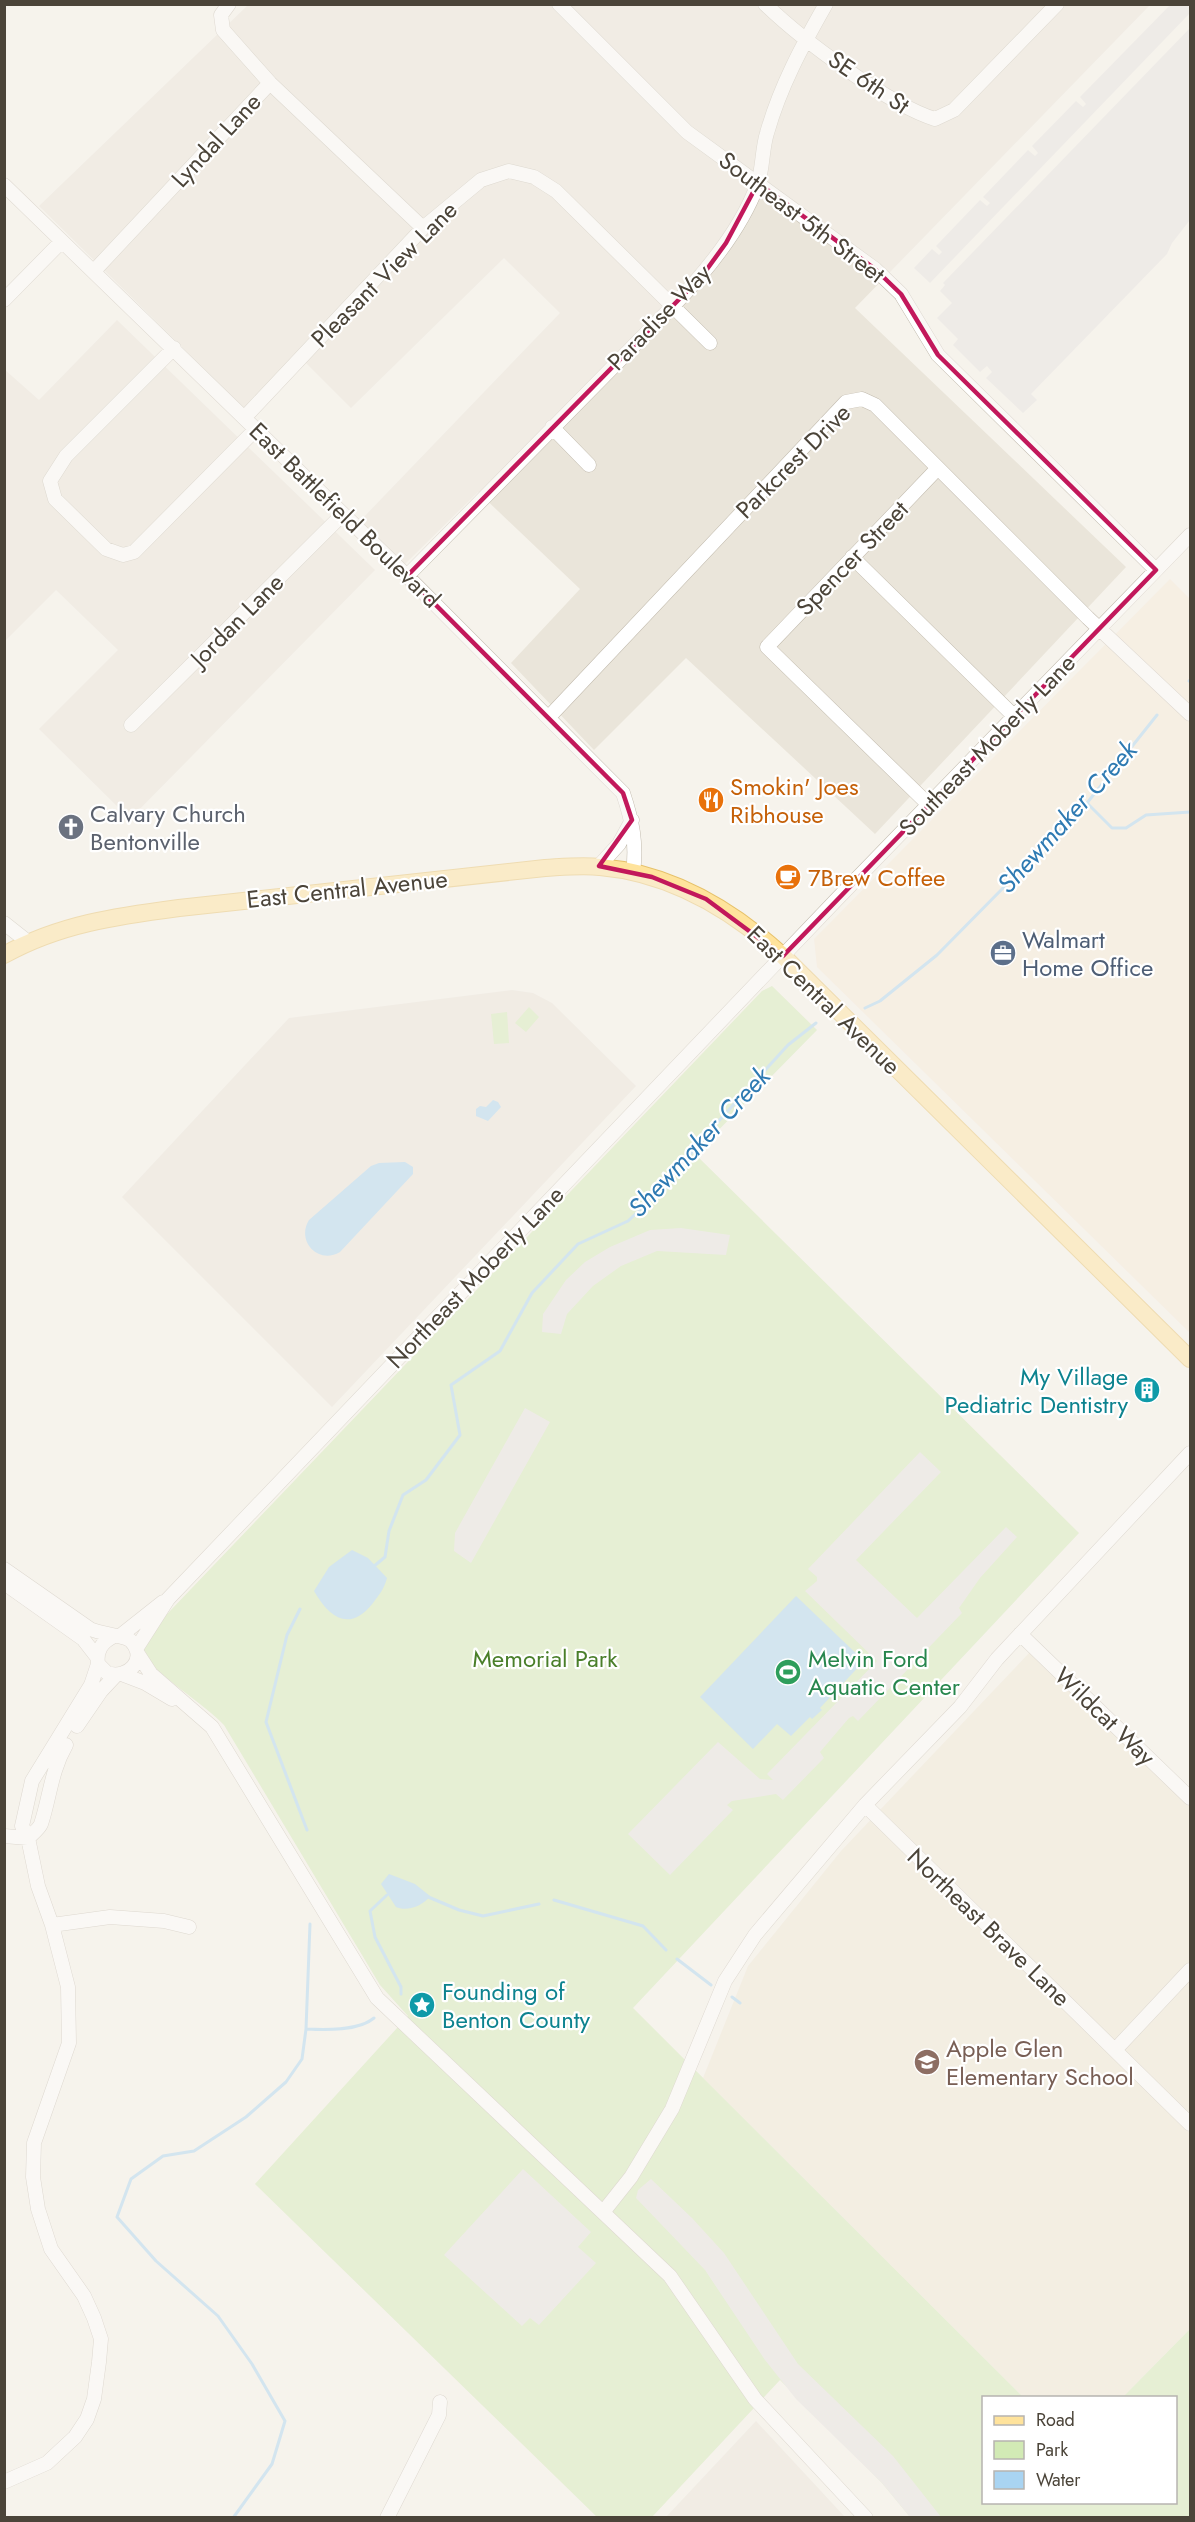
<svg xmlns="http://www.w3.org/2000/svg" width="1195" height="2522" font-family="Jost,sans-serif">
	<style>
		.residential { fill: #eae5da }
		.commercial { fill: #f7ead8 }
		.education { fill: #efe8d6 }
		.green { fill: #d2eab5 }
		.parking { fill: #e5e3e0 }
		.water { fill: #a9d4f2 }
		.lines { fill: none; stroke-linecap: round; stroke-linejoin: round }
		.stream { stroke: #a9d4f2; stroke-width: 3 }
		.minor-casing { stroke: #c2bbae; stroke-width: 15 }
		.major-casing { stroke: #e6c16a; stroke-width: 18 }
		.minor { stroke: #fff; stroke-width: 14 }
		.major { stroke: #ffe39c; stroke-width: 16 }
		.marked { fill: none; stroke: #c2185b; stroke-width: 4.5; stroke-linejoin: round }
		.labels { text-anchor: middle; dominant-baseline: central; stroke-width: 4.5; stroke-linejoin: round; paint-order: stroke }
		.street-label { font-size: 24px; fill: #4b4439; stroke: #fff }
		.food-label { font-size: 24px; fill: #c56008; stroke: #fff; text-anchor: start }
		.worship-label { font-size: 24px; fill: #5b616d; stroke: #fff; text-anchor: start }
		.service-label { font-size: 24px; fill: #4e5e75; stroke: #fff; text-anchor: start }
		.culture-label { font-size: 24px; fill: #0d838f; stroke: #fff; text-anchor: end }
		.park-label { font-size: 24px; fill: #4a7f2a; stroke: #fff }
		.leisure-label { font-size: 24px; fill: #27864d; stroke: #fff; text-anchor: start }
		.education-label { font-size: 24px; fill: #785e54; stroke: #fff; text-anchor: start }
		.water-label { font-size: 26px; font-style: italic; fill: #2e7ab2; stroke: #fff }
	</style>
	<rect width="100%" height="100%" fill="#f6f3ec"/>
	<!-- residential -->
	<path class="residential" d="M248,5H1150L855,308L1126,567L875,834L686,658L594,750L511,663L580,589L478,492L404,565L359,522L560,313L504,258L351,408L296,353L245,409L39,206Z
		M117,320L375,570L130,819L39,729L118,650L56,590L5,641L4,369L39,400Z
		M512,990L533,993L552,1003L636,1086L332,1407L122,1197L289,1018Z
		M756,2421L845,2517H666Z"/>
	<!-- commercial -->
	<path class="commercial" d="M1170,579L1190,599V1333L817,967L814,939Z"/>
	<!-- education -->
	<path class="education" d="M1030,1652L1190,1805V2329L1123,2397H1023L703,2078L748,1966L841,1851Z"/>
	<!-- green -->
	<path class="green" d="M772,986L817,1030L695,1154L1079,1533L633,2008L1023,2397L984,2398V2502H1176V2398L1123,2397L1190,2329V2517H910L882,2483L780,2380L652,2517H597L255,2184L408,2016L380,1985L224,1725C208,1707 152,1671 145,1656C142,1648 146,1640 149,1633L762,991Z
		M529,1007L539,1017L526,1032L515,1023Z
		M507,1012L509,1043L494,1044L491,1014Z"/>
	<!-- parking -->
	<path class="parking" d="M1171,4L1190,5V13L930,283L914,268L932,249L939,255L942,252L936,246L980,200L987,206L990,203L983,197L1028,150L1035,156L1038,153L1032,146L1076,101L1083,107L1086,104L1080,97Z
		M1190,28V220L1172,243L1167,254L1031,394L1037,400L1023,413L986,378L992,372L987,366L980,372L953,345L958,339L937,318L952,303L940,291L945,285L943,283Z
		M681,1228L730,1235L726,1255L657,1251L621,1266L593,1286L567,1314L561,1334L542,1332L543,1314L566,1280L585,1262L610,1247L650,1230Z
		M525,1408L550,1422L471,1563L454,1551L455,1533Z
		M920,1452L941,1472L856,1560L917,1618L1006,1527L1017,1537L980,1578L959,1608L962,1613L858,1721L853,1716L849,1718L820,1752L824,1758L783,1800L776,1794L732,1801L727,1805L733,1810L670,1875L628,1834L718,1742L760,1779L773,1780L767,1774L877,1661L805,1591L817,1581V1577L808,1569Z
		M523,2169L591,2232L578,2247L596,2263L539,2325L530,2318L522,2326L444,2255Z
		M651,2179L692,2218L724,2253L798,2364L893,2456L941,2517H910L882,2483L796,2399L765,2360L705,2270L636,2198L638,2190Z"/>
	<!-- water -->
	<path class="water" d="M493,1100L498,1102L501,1107L488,1121L476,1116V1109L480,1106L486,1107Z
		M405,1162L413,1167V1174L340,1252C318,1265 296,1241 309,1220L371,1166L379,1163Z
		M352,1550L368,1558L387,1578C384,1589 379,1595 373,1603C350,1632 330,1619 314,1591L329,1567Z
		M796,1596L864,1661L820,1708L822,1710L812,1719L810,1717L791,1736L777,1724L753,1749L700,1697Z
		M389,1874L415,1884L430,1896C423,1906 407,1912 396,1907L381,1884Z"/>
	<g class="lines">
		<!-- stream -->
		<path class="stream" d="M1189,681L1190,680
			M1087,803L1112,828H1126L1146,815L1190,812
			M865,1008L880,1001L937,955L1087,803L1157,715
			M373,1567L385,1557L389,1531L403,1495L426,1480L460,1435L451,1385L500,1351L532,1293L578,1244L628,1221L659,1192L715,1125L788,1045L816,1023
			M300,1609L287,1635L266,1722L307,1830
			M387,1895L370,1911L375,1937L401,1987V1994
			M426,1896L459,1910L483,1916L539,1904
			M554,1900L643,1926L666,1950
			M677,1959L711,1985
			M732,1997L740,2003
			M307,2029C326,2030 359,2031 374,2018
			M233,2518L272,2464L285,2421L252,2364L218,2316L156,2261L117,2217L131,2179L163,2156L194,2151L246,2117L286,2082L302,2059L306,2029L310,1924"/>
		<defs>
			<path id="minor" d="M229,4L221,15L223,30L270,83L423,228
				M559,4L687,132L875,269L901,294L938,355L1156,570
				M765,4C801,39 889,105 935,119L954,110L1057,4
				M4,185L407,576L623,793C632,820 637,843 633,872
				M94,271L270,83
				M4,300L61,242
				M174,348L66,456L50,481L55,499L106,549L123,555L134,552L256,429
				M245,417L423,228L481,180L509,171L534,177L556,191L710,343
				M552,427L589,465
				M852,557L1015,717
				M407,576L672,307C705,273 742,228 758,183C763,167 762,149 767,133C780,87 802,46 826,4
				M549,717L846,402L862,399L875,405L1088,618L1190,714
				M131,725L342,515
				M929,805L767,647L937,469
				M599,866L619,844L632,820
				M4,923L28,942
				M4,1569L90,1629C101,1634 126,1636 131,1641C148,1659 128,1680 107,1673L98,1664C96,1650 102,1642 114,1636
				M4,1583L83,1639L97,1657
				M1020,1634L1190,1798
				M120,1636L163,1602
				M136,1649L168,1599L838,898L1190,535
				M138,1654L151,1674L212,1727L377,1998L670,2276L755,2399L866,2518
				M124,1675L145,1683L172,1699
				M77,1726L101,1691L116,1675
				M865,1805L1190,2124
				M4,1836L28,1838
				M28,1838C32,1834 39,1829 41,1824C50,1797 51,1771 66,1745
				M52,1925L110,1917L164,1921L189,1927
				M1115,2050L1190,1970
				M604,2211L631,2177L672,2109L725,1981L755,1935L865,1805L960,1707L997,1659L1190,1453
				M4,2482L47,2463L75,2437L87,2419L94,2399L99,2362L101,2339L94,2318L84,2296L51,2249L38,2209L33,2177L34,2143L69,2043L68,1987L52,1925L38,1886L28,1838L22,1826L32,1781L91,1685L98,1664
				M387,2518L439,2415L440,2402"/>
			<path id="major" d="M4,955C59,924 118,916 179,908L545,868C563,867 582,865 600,867C671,873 731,909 783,956L1190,1359"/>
		</defs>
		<!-- minor casing -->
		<use href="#minor" class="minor-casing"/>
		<!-- major casing -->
		<use href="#major" class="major-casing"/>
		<!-- minor -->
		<use href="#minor" class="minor"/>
		<!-- major -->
		<use href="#major" class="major"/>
	</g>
	<!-- marked area -->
	<path d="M0 0H1195V2522H0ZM758,183L875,269L901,294L938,355L1156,570L783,956L706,899L652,877L599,866L632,820L623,793L407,576L702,276L726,243Z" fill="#f6f3ec" fill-opacity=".55" fill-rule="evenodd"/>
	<path class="marked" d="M758,183L875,269L901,294L938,355L1156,570L783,956L706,899L652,877L599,866L632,820L623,793L407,576L702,276L726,243Z"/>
	<!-- icons -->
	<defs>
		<symbol id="restaurant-disc" viewBox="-11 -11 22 22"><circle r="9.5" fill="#e8710a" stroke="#fff"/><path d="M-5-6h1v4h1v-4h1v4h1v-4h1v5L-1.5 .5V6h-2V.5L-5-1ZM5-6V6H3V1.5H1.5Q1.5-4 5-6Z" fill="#fff"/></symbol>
		<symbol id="church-disc" viewBox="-11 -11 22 22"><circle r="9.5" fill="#6b7280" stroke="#fff"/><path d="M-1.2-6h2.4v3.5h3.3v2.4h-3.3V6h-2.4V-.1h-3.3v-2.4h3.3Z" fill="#fff"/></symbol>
		<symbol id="cafe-disc" viewBox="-11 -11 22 22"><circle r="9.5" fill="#e8710a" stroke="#fff"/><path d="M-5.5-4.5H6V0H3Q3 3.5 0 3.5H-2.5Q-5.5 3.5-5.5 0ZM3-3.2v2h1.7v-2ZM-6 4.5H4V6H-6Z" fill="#fff"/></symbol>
		<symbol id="office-disc" viewBox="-11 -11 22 22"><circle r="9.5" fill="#5c6f8a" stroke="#fff"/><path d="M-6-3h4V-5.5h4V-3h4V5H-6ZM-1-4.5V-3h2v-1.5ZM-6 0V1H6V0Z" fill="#fff"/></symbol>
		<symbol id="building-disc" viewBox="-11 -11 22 22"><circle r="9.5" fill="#0f9aa8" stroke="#fff"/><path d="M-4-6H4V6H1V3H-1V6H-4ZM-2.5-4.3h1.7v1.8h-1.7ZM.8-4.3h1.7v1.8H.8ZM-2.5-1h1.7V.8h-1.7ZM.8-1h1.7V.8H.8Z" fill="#fff"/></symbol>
		<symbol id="stadium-disc" viewBox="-11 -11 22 22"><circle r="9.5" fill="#2e9e5b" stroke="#fff"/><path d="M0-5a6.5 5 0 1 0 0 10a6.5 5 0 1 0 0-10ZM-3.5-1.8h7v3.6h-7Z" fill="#fff"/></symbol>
		<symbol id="sight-disc" viewBox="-11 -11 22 22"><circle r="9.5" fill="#0f9aa8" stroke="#fff"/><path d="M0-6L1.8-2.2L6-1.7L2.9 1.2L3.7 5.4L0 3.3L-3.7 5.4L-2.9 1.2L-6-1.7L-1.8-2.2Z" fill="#fff"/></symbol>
		<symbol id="school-disc" viewBox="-11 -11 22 22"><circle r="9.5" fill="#8d6e63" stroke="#fff"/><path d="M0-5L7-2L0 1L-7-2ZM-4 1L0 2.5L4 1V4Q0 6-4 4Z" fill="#fff"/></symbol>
	</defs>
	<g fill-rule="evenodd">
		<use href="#restaurant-disc" x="696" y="785" width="30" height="30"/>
		<use href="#church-disc" x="56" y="812" width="30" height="30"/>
		<use href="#cafe-disc" x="773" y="862" width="30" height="30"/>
		<use href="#office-disc" x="988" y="938" width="30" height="30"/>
		<use href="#building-disc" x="1132" y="1375" width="30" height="30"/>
		<use href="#stadium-disc" x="773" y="1657" width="30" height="30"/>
		<use href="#sight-disc" x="407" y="1990" width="30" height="30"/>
		<use href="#school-disc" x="912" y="2047" width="30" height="30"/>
	</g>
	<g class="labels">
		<!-- street labels -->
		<g class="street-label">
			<text transform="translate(869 82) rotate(34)">SE 6th St</text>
			<text transform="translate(216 140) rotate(-47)">Lyndal Lane</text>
			<text transform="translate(802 217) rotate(37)">Southeast 5th Street</text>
			<text transform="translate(384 274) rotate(-45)">Pleasant View Lane</text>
			<text transform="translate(659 317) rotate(-46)">Paradise Way</text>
			<text transform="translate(793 461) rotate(-45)">Parkcrest Drive</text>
			<text transform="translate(345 515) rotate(44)">East Battlefield Boulevard</text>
			<text transform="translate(852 558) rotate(-46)">Spencer Street</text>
			<text transform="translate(237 620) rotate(-45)">Jordan Lane</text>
			<text transform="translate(987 745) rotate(-46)">Southeast Moberly Lane</text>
			<text transform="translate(347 889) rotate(-6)">East Central Avenue</text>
			<text transform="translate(824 1000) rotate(44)">East Central Avenue</text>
			<text transform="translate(475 1277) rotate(-46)">Northeast Moberly Lane</text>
			<text transform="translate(1105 1716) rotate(44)">Wildcat Way</text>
			<text transform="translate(989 1927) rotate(44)">Northeast Brave Lane</text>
		</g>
		<!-- food labels -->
		<g class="food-label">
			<text x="730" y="786">Smokin' Joes<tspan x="730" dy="28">Ribhouse</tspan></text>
			<text x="808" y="877">7Brew Coffee</text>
		</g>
		<!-- worship labels -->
		<g class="worship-label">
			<text x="90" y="813">Calvary Church<tspan x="90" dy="28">Bentonville</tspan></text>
		</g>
		<!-- service labels -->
		<g class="service-label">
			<text x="1022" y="939">Walmart<tspan x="1022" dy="28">Home Office</tspan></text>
		</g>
		<!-- culture labels -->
		<g class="culture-label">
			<text x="1128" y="1376">My Village<tspan x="1128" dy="28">Pediatric Dentistry</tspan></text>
			<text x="442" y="1991" text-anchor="start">Founding of<tspan x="442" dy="28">Benton County</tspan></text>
		</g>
		<!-- park labels -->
		<g class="park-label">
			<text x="545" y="1658">Memorial Park</text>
		</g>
		<!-- leisure labels -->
		<g class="leisure-label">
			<text x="808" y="1658">Melvin Ford<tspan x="808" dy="28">Aquatic Center</tspan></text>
		</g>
		<!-- education labels -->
		<g class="education-label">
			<text x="946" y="2048">Apple Glen<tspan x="946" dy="28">Elementary School</tspan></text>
		</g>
		<!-- water labels -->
		<g class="water-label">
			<text transform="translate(1067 817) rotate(-48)">Shewmaker Creek</text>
			<text transform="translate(699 1142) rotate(-47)">Shewmaker Creek</text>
		</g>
	</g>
	<!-- border -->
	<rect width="1195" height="2522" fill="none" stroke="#4b4439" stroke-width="12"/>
	<!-- legend -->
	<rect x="982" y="2396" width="195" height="108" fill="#ffffff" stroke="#b7b4b0" stroke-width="1.5"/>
	<rect x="994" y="2416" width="30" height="9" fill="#ffe39c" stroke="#b7b4b0" stroke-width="1.5"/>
	<text x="1036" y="2426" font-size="18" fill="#4b4439">Road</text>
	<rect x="994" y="2441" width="30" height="18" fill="#d2eab5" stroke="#b7b4b0" stroke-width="1.5"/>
	<text x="1036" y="2456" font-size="18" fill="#4b4439">Park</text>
	<rect x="994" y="2471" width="30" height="18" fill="#a9d4f2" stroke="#b7b4b0" stroke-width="1.5"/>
	<text x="1036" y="2486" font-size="18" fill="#4b4439">Water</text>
</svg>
